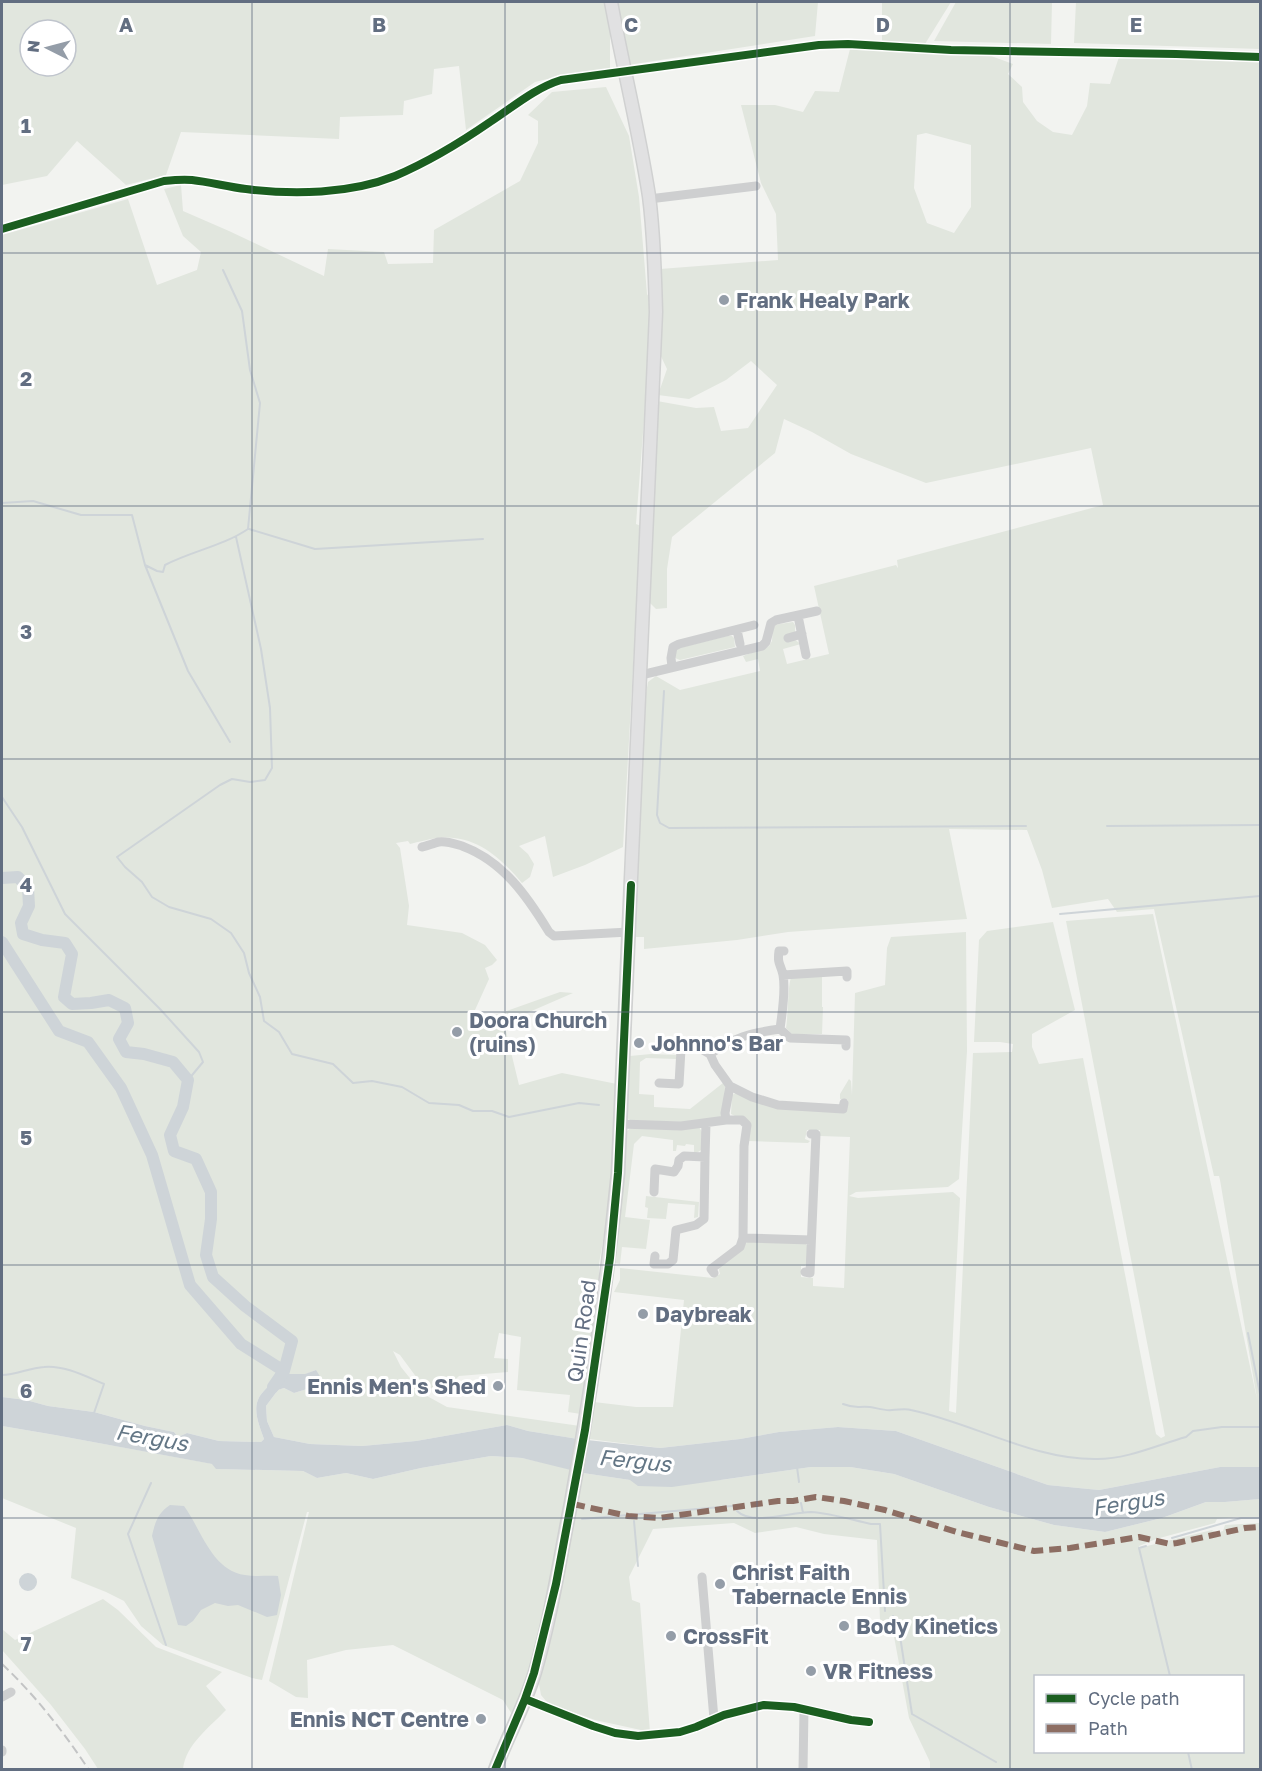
<svg xmlns="http://www.w3.org/2000/svg" width="1262" height="1771" font-family="'Golos Text',sans-serif">
	<style>
		.green { fill: #e1e6de; fill-rule: evenodd }
		.water { fill: #ced4d8 }
		.lines { fill: none; stroke-linecap: round; stroke-linejoin: round }
		.stream { stroke: #ced4d8; stroke-width: 2 }
		.river { stroke: #ced4d8; stroke-width: 12 }
		.major-casing { stroke: #d0d1d1; stroke-width: 15 }
		.minor { stroke: #cecfd0; stroke-width: 9 }
		.major { stroke: #e1e1e2; stroke-width: 12 }
		.rail { stroke: #c3c4c5; stroke-width: 2; stroke-dasharray: 9 4.5; stroke-linecap: butt }
		.quiet { stroke: #8d6e63; stroke-width: 6; stroke-dasharray: 12 6; stroke-linecap: butt }
		.cycleway-casing { stroke: #fff; stroke-width: 11 }
		.cycleway { stroke: #1b5e20; stroke-width: 8 }
		.grid { fill: none; stroke: #626e81; stroke-width: 1.5; stroke-opacity: 0.55 }
		.poi-dot { fill: #949da8; stroke: #fff; stroke-width: 2 }
		.labels { text-anchor: middle; dominant-baseline: central; stroke-width: 6; stroke-linejoin: round; paint-order: stroke }
		.poi-label { font-size: 21px; font-weight: bold; fill: #626e81; stroke: #fff; text-anchor: start }
		.street-label { font-size: 21px; fill: #626e81; stroke: #fff }
		.water-label { font-size: 22px; font-style: italic; fill: #637685; stroke: #fff }
		.grid-label { font-size: 20px; text-anchor: middle; font-weight: bold; fill: #626e81; stroke: #fff; stroke-width: 6; stroke-linejoin: round; paint-order: stroke }
	</style>
	<rect width="100%" height="100%" fill="#f2f3f0"/>
	<!-- green -->
	<path class="green" d="M2,2H606L610,27V74L560,76L535,82L466,130L459,66L434,69L432,94L404,101L403,115L340,117L339,139L181,132L166,175L126,185L77,141L47,176L2,185ZM30,30H66V66H30Z
		M616,2H818L815,36L628,65Z
		M882,2H951L925,44L882,41Z
		M956,2H1052L1051,44L934,41Z
		M1076,2H1260V49L1074,43Z
		M850,49L983,53L1013,64L1008,74L1022,87L1023,102L1037,121L1053,132L1072,135L1087,106L1090,83L1110,84L1119,57L1260,61V1467H1220L1099,1490L1048,1485L896,1431L838,1427L779,1432L740,1439L660,1448L589,1439L594,1402L636,1407H673L684,1300L614,1292L620,1280V1268L713,1278L720,1274L719,1270L720,1265L749,1241L805,1243L809,1248L808,1262L805,1266H801V1277L813,1278V1286L844,1288L850,1137L820,1136V1130H807L805,1139L810,1141L808,1143L749,1141V1123L731,1114L732,1095L736,1093L799,1110L847,1111L848,1100L840,1099V1094L849,1079L851,1081L852,1095L855,993L885,985L887,948L891,937L966,932L967,1051L959,1179L948,1187L856,1192L849,1196L858,1198L953,1192L960,1198L949,1411L956,1413L973,1053L1012,1052L1013,1044L1000,1042H974L979,940L987,931L1053,922L1075,1010L1032,1034V1047L1039,1064L1083,1058L1156,1434L1161,1438L1165,1436L1066,921L1153,914L1257,1399L1220,1180L1219,1176H1214L1154,909L1117,912L1108,899L1052,908L1042,870L1027,830L949,829L967,919L788,932L737,940L644,949V937H633L636,911L646,693L648,682L656,676L680,690L760,671L758,659L746,662L743,656L769,646L772,641L773,625L793,622L795,625V640L801,644L783,649L787,664L829,654L814,586L896,565L898,568L897,560L1103,505L1091,448L926,483L851,454L812,432L784,419L775,453L672,537L667,569V608L656,609L648,601L657,401L696,408L714,407L721,431L748,428L777,385L751,361L726,380L689,399L658,395L667,369L658,350L660,269L778,260L776,214L761,183L741,105H775L803,112L815,91L839,92ZM926,133L971,145V207L954,233L927,223L914,188L917,135Z
		M606,87L629,136L639,197L647,294L650,299L647,381L636,524L641,526L623,847L585,865L553,877L545,836L519,846L528,854L534,864L530,877L522,883C500,857 475,834 438,838C428,839 419,842 410,844L408,841L396,843L400,848L409,906L407,925L462,933L485,945L497,960L492,965L485,968L489,979L475,1010L480,1029L489,1028L487,1018L560,992L573,993L504,1023L519,1085L562,1073L617,1084L615,1144L607,1235H604L599,1264V1277H602L581,1414L568,1412L570,1395L517,1390L521,1337L499,1333L494,1358L508,1359V1372L459,1376L440,1394L417,1378L400,1355L393,1351L401,1367L413,1382L427,1396L447,1407L580,1426L578,1439L528,1431L507,1425L416,1441L362,1446L310,1444L274,1437L267,1421L266,1406L278,1390L284,1388L294,1393L307,1389L316,1370L306,1374H280C274,1382 269,1385 263,1392C250,1406 259,1424 264,1439L261,1442L219,1441L187,1433L178,1437L174,1432L145,1426L94,1412L48,1406L26,1400L2,1397V235L128,199L157,285L197,270L201,252L183,236L164,189L181,185L183,211L229,231L324,276L328,249L384,252L388,264L433,263L434,230L520,181L538,143V121L528,115L552,92Z
		M727,636H732L734,638L735,647L680,660L675,658V649Z
		M822,976V1007H823L822,1034H792L786,1028C788,1018 788,984 791,978Z
		M651,1054L676,1055V1059L646,1058L640,1062L639,1094L654,1095V1107L690,1109L723,1083L725,1085L724,1112L722,1117L682,1122L632,1121L627,1118L625,1113L628,1058L630,1056Z
		M699,1127L702,1132L701,1150L698,1152H694V1145L686,1144L685,1146L677,1145L676,1151H673V1140L642,1136L634,1144L625,1217L650,1220L646,1249L622,1247L620,1264L614,1263L624,1133L631,1128Z
		M646,1196L699,1202L698,1217L694,1218L695,1205L668,1203L666,1219L647,1218L648,1208L645,1207Z
		M2,1426L55,1435L213,1464L217,1469L303,1471L317,1478L346,1473L373,1479L421,1468L491,1456L522,1458L573,1469C557,1549 546,1642 513,1716L503,1700L393,1645L346,1650L307,1660L308,1698L296,1697L269,1681L309,1512H307L262,1680L252,1678L163,1645L141,1626L124,1601L106,1592L71,1578L76,1528L2,1498Z
		M811,1467H850L894,1474L989,1507L1054,1525L1105,1532L1162,1518L1206,1502H1225L1260,1499V1517H1239L1217,1519L1215,1523L1156,1539L1139,1546V1548L1212,1530L1216,1533L1223,1531L1225,1525L1260,1523V1769H930V1762L909,1718L893,1631L880,1620L877,1540L824,1534L796,1527L755,1533L734,1523L653,1529L629,1577L632,1600L640,1603L650,1732L595,1720L553,1705L546,1701L541,1695L539,1684L569,1548L583,1473L630,1480H721ZM1036,1676H1242V1752H1036Z
		M103,1599L118,1610L156,1647L222,1672L206,1686L226,1710C209,1728 186,1744 183,1769H98L85,1749L51,1705L2,1650V1629L15,1640Z"/>
	<!-- water -->
	<path class="water" d="M316,1370L321,1378L319,1390L307,1389L294,1393L284,1388L278,1390L266,1406L267,1421L274,1437L310,1444L362,1446L416,1441L507,1425L528,1431L578,1439L660,1448L740,1439L779,1432L838,1427L896,1431L1048,1485L1099,1490L1220,1467H1260V1499L1225,1502H1206L1162,1518L1105,1532L1054,1525L989,1507L894,1474L850,1467H811L672,1487L638,1486L630,1480L583,1473L522,1458L491,1456L421,1468L373,1479L346,1473L317,1478L303,1471L216,1469L212,1464L55,1435L2,1426V1397L26,1400L48,1406L94,1412L145,1426L174,1432L178,1437L187,1433L219,1441L261,1442L264,1439C259,1424 250,1406 263,1392C269,1385 274,1382 280,1374H305Z
		M170,1505L184,1506C201,1529 212,1571 245,1575C256,1577 268,1575 278,1576L281,1595L277,1615L267,1617L238,1605L228,1606L215,1603L201,1610L193,1621L186,1626L178,1625L152,1536C155,1522 158,1513 170,1505Z
		M19 1582a9 9 0 1 1 18 0a9 9 0 1 1-18 0Z"/>
	<g class="lines">
		<!-- stream -->
		<path class="stream" d="M2,503L33,501L81,515H132L145,565L188,671L230,742
			M249,529L315,549L483,539
			M236,537L261,649L270,708L272,768L265,780L250,782L232,779L220,785L117,857L125,867L142,882L152,897L169,907L211,919L231,933L244,953L249,973L260,997L264,1021L279,1032L292,1054L333,1064L353,1083L372,1081L402,1087L429,1103L459,1105L473,1111H492L509,1117L579,1103L599,1105
			M145,565L157,571L163,572L165,565C192,551 223,546 248,529L260,403L250,370L242,311L223,270
			M664,691L657,815L660,823L669,828L1026,826
			M2,797L22,827L65,914L160,1009L199,1052L203,1062L188,1080
			M1107,826L1260,825
			M1060,914L1260,896
			M1248,1333L1260,1394
			M2,1375C16,1375 29,1368 44,1367C64,1365 85,1376 104,1384L94,1413
			M843,1404C856,1409 857,1406 870,1407C877,1408 885,1411 892,1410C899,1410 905,1408 911,1410C973,1423 1033,1460 1097,1459C1128,1459 1157,1445 1186,1437L1193,1431L1222,1427H1260
			M797,1467L799,1482
			M151,1483L128,1534L166,1645
			M801,1503L803,1513
			M737,1511C752,1526 790,1512 811,1512C830,1513 852,1520 871,1524H880L885,1611
			M582,1519L732,1506
			M634,1521L638,1566
			M1172,1538L1241,1518H1260
			M1146,1546L1139,1548L1170,1676
			M893,1616L898,1623L912,1714L996,1762
			M1188,1752L1192,1770"/>
		<!-- river -->
		<path class="river" d="M2,878L18,877L28,888L29,906L21,923L23,934L42,940L65,943L72,954L64,997L72,1004L91,1003L109,1000L125,1008L128,1023L119,1039L126,1052L144,1054L173,1062L188,1080L183,1107L170,1135L174,1151L196,1159L211,1192V1219L206,1255L213,1277L245,1306L292,1341L284,1371L273,1387
			M2,942L59,1031L88,1042L121,1088L152,1155L190,1285L241,1344L284,1371"/>
		<defs>
			<path id="major" d="M495,1770C507,1737 525,1706 535,1672C551,1617 560,1559 571,1503C591,1393 607,1284 618,1173L656,312C655,273 654,234 649,196C639,131 623,67 611,2"/>
		</defs>
		<!-- major casing -->
		<use href="#major" class="major-casing"/>
		<!-- minor -->
		<path class="minor" d="M649,199L756,186
			M2,229L164,181C173,180 183,179 192,180C210,182 228,187 246,189C293,195 350,194 395,176C428,162 461,142 490,122C513,107 535,88 561,80L819,45L848,44L951,50L1176,54L1260,57
			M798,616L806,655
			M737,630L740,644
			M788,638L802,634
			M672,667L671,658L673,647L679,644L754,625
			M641,675L762,646L766,642L771,623L776,620L817,611
			M422,847C427,846 434,843 439,842C447,841 455,844 462,846C503,861 527,896 549,932L554,936L629,932
			M784,951H779C777,965 781,964 783,975C786,991 782,1013 780,1029L790,1038L846,1040V1046
			M783,975L847,971V977
			M659,1083L679,1084L681,1049L683,1046L698,1047L710,1054
			M730,1086L715,1065L710,1054C736,1037 749,1033 780,1029
			M726,1120L725,1113L730,1086L752,1097L778,1105L843,1109L844,1103
			M621,1124L681,1126L726,1120H742L747,1125L744,1146L743,1238L740,1247L711,1269L714,1273
			M654,1192L655,1169L674,1172L678,1166L679,1160L684,1156L705,1157L706,1123
			M743,1238L811,1240
			M655,1256L654,1264H668L673,1260L676,1230L696,1225L704,1219L705,1157
			M805,1272L810,1273L816,1134H811
			M702,1577L714,1719
			M2,1697L11,1692
			M525,1699L593,1726L615,1733L638,1736L680,1732L696,1727L724,1715L764,1705L794,1707L851,1720L869,1722
			M2,1750V1752
			M803,1770L804,1709"/>
		<!-- major -->
		<use href="#major" class="major"/>
		<!-- rail -->
		<path class="rail" d="M2,1664C35,1695 63,1731 89,1770"/>
		<!-- quiet -->
		<path class="quiet" d="M573,1504L628,1516L659,1518L778,1501H793L816,1497L844,1501L885,1510L957,1532L1034,1551L1070,1548L1139,1537L1170,1544L1177,1543L1245,1528L1260,1527"/>
		<defs>
			<path id="cycleway" d="M2,229L164,181C173,180 183,179 192,180C210,182 228,187 246,189C293,195 350,194 395,176C428,162 461,142 490,122C513,107 535,88 561,80L819,45L848,44L951,50L1176,54L1260,57
				M525,1699L593,1726L615,1733L638,1736L680,1732L696,1727L724,1715L764,1705L794,1707L851,1720L869,1722
				M495,1770L525,1699L534,1673L556,1584L585,1430L610,1258L618,1173L631,885"/>
		</defs>
		<!-- cycleway casing -->
		<use href="#cycleway" class="cycleway-casing"/>
		<!-- cycleway -->
		<use href="#cycleway" class="cycleway"/>
	</g>
	<!-- grid -->
	<path class="grid" d="M252,2V1770M505,2V1770M757,2V1770M1010,2V1770M2,253H1260M2,506H1260M2,759H1260M2,1012H1260M2,1265H1260M2,1518H1260"/>
	<!-- markers -->
	<g class="poi-dot">
		<circle cx="724" cy="300" r="6"/>
		<circle cx="457" cy="1032" r="6"/>
		<circle cx="639" cy="1043" r="6"/>
		<circle cx="643" cy="1314" r="6"/>
		<circle cx="498" cy="1386" r="6"/>
		<circle cx="720" cy="1584" r="6"/>
		<circle cx="844" cy="1626" r="6"/>
		<circle cx="671" cy="1636" r="6"/>
		<circle cx="811" cy="1671" r="6"/>
		<circle cx="481" cy="1719" r="6"/>
	</g>
	<g class="labels">
		<!-- poi labels -->
		<g class="poi-label">
			<text x="736" y="300">Frank Healy Park</text>
			<text x="469" y="1020">Doora Church<tspan x="469" dy="24">(ruins)</tspan></text>
			<text x="651" y="1043">Johnno's Bar</text>
			<text x="655" y="1314">Daybreak</text>
			<text x="486" y="1386" text-anchor="end">Ennis Men's Shed</text>
			<text x="732" y="1572">Christ Faith<tspan x="732" dy="24">Tabernacle Ennis</tspan></text>
			<text x="856" y="1626">Body Kinetics</text>
			<text x="683" y="1636">CrossFit</text>
			<text x="823" y="1671">VR Fitness</text>
			<text x="469" y="1719" text-anchor="end">Ennis NCT Centre</text>
		</g>
		<!-- street labels -->
		<g class="street-label">
			<text transform="translate(581 1331) rotate(-82)">Quin Road</text>
		</g>
		<!-- water labels -->
		<g class="water-label">
			<text transform="translate(152 1437) rotate(10)">Fergus</text>
			<text transform="translate(635 1460) rotate(6)">Fergus</text>
			<text transform="translate(1128 1502) rotate(-9)">Fergus</text>
		</g>
	</g>
	<g class="grid-label">
		<text x="126" y="32">A</text>
		<text x="379" y="32">B</text>
		<text x="631" y="32">C</text>
		<text x="883" y="32">D</text>
		<text x="1136" y="32">E</text>
		<text x="26" y="133">1</text>
		<text x="26" y="386">2</text>
		<text x="26" y="639">3</text>
		<text x="26" y="892">4</text>
		<text x="26" y="1145">5</text>
		<text x="26" y="1398">6</text>
		<text x="26" y="1651">7</text>
	</g>
	<!-- border -->
	<rect width="1262" height="1771" fill="none" stroke="#626e81" stroke-width="6"/>
	<!-- legend -->
	<rect x="1034" y="1675" width="210" height="78" fill="#ffffff" stroke="#c0c5cd" stroke-width="1.5"/>
	<rect x="1046" y="1694" width="30" height="9" fill="#1b5e20" stroke="#c0c5cd" stroke-width="1.5"/>
	<text x="1088" y="1705" font-size="18" fill="#626e81">Cycle path</text>
	<rect x="1046" y="1724" width="30" height="9" fill="#8d6e63" stroke="#c0c5cd" stroke-width="1.5"/>
	<text x="1088" y="1735" font-size="18" fill="#626e81">Path</text>
	<!-- north arrow -->
	<g transform="translate(48 48) rotate(276)"><circle r="28" fill="#ffffff" stroke="#c0c5cd" stroke-width="1.5"/>
	<path d="M0-4.5L10 22L0 15L-10 22Z" fill="#949da8"/>
	<text y="-9" font-size="16" font-weight="bold" text-anchor="middle" fill="#626e81">N</text>
	</g>
</svg>
